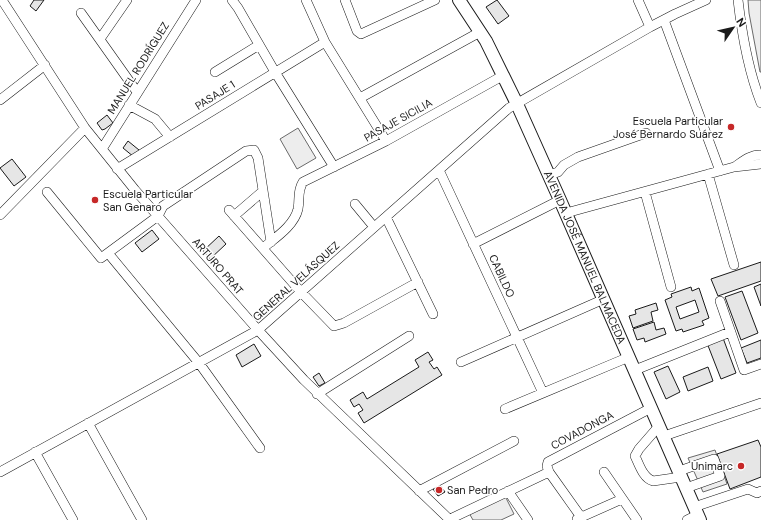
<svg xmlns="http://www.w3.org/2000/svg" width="761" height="520" font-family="'DM Sans',sans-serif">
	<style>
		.built { fill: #ededed; stroke: #6a6a6a }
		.building { fill: #e6e6e6; stroke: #1a1a1a; fill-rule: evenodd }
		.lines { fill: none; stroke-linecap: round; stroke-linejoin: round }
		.minor-casing { stroke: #1a1a1a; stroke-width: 10 }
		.major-casing { stroke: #1a1a1a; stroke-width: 14 }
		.minor { stroke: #fff; stroke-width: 9 }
		.major { stroke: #fff; stroke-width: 12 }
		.poi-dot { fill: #c62828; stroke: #fff; stroke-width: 1.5 }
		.labels { text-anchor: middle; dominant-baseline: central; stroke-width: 3; stroke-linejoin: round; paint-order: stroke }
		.street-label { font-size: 11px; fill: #1a1a1a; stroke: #fff }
		.poi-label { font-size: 11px; fill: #1a1a1a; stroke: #fff; text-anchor: end }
	</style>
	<rect width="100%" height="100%" fill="#fff"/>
	<!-- built -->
	<path class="built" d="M748,0H761V72H760L749,13Z
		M298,128L316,158L297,169L280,139Z
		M715,450L727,484L703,492L688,458Z
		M505,496L514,514L501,520H473L469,513Z"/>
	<!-- building -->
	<path class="building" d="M34,0H44L36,11L30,6Z
		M497,0L509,16L498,24L486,7Z
		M107,115L113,123L105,129L102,130L97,123Z
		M128,141L139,150L134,157L123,148Z
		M12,159L26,177L14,186L0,168Z
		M152,230L159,239L142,252L135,243Z
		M219,236L226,244L210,259L203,251Z
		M761,262V281L718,296L711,279Z
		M761,284V306L754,287Z
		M691,287L692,291L699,288L709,318L702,321L704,325L683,332L682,329L676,331L665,300L672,297L671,294ZM695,300L699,312L680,319L676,307Z
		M742,291L758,333L741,340L725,297Z
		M656,303L658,310L651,312L653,321L633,328L629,316L636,314L635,310Z
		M654,322L656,330L664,328L666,334L645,342L644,338L637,340L633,329Z
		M723,338L736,373L721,379L707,343Z
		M761,340V358L747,363L741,348Z
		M254,344L261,356L242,367L236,355Z
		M428,352L433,360L429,362L434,369L437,367L442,375L364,423L358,413L363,410L359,404L354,407L350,400L363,392L367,399L419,367L415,360Z
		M668,366L680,392L666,399L654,372Z
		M708,367L713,381L688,391L683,377Z
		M319,373L325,383L319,386L313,377Z
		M758,440L761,447V477L730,489L717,454Z
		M440,485L445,492L438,496L433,489Z"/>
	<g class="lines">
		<defs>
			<path id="minor" d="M2,0L85,128L135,190L258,330L304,380L450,520
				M232,0L238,8L275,72L334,167
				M306,0L325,42L386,141
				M345,0L357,31L361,34L435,0
				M638,0L650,27
				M738,0C742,35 748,70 761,103
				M81,13L137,92
				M664,20L720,171
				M100,39L127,0
				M215,72L259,45
				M360,98L480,32
				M0,100L45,65
				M129,105L155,119L170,137
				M102,149L196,0
				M736,166C743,161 752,154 761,155
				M117,169L325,42
				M439,170L543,393
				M708,174L734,265
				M549,175L558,172L564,165L578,157L646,133
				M47,192L101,258L158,216L163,206L246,151L254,150L258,158L271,242
				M645,192L671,287
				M355,204L374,227
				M229,210L301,292L334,326L344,323L418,282
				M566,213L734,167L761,164
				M0,215L85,128
				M234,216L263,191
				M386,217L433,314
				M473,244L560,200
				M263,248C275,238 294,226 298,209C300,199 297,191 303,182L386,141L504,75
				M108,253L199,363L260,448
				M720,301L744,370L761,364
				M461,362L604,299
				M635,370L730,332
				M317,394L409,336
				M505,409L629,357
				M88,423L142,520
				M659,426L639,449L635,456C639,464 643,478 653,481L681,477
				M664,436L761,403
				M35,452L73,520
				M679,471L714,459L720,476L686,488
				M0,472L258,330L509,108L650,27L675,14L706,0
				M604,472L637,520
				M419,491L514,441
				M508,491L528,520
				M694,507L748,489L757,493L761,491
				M581,517L549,472L547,466L548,462L651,408
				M577,519L622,499
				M448,520L549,472
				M687,520L697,515"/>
			<g id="major">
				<path id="s1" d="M459,0L486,41L517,104L560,200L700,520"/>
			</g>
		</defs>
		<!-- minor casing -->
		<use href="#minor" class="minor-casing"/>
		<!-- major casing -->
		<use href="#major" class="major-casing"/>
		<!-- minor -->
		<use href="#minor" class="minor"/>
		<!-- major -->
		<use href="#major" class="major"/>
	</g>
	<!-- markers -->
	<g class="poi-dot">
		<circle cx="731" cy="127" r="4"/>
		<circle cx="95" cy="200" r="4"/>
		<circle cx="741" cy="466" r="4"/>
		<circle cx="439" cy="490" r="4"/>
	</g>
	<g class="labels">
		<!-- street labels -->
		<g class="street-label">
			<text transform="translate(138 68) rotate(-58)">MANUEL RODRÍGUEZ</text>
			<text transform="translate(215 95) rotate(-32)">PASAJE 1</text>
			<text transform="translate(398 120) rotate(-29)">PASAJE SICILIA</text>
			<text stroke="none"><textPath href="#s1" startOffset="287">AVENIDA JOSÉ MANUEL BALMACEDA</textPath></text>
			<text transform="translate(218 266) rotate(49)">ARTURO PRAT</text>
			<text transform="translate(502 276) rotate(65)">CABILDO</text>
			<text transform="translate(296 281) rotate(-42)">GENERAL VELÁSQUEZ</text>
			<text transform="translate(582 430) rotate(-28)">COVADONGA</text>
		</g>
		<!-- poi labels -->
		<g class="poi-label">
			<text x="723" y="121">Escuela Particular<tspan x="723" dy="13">José Bernardo Suárez</tspan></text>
			<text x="103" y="194" text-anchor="start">Escuela Particular<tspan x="103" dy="13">San Genaro</tspan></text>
			<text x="733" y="466">Unimarc</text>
			<text x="447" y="490" text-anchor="start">San Pedro</text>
		</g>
	</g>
	<!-- north arrow -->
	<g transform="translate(733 28) rotate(56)" stroke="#ffffff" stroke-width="3" paint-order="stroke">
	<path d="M0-3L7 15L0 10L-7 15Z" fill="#1a1a1a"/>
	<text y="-6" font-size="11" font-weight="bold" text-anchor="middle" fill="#1a1a1a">N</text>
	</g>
</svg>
